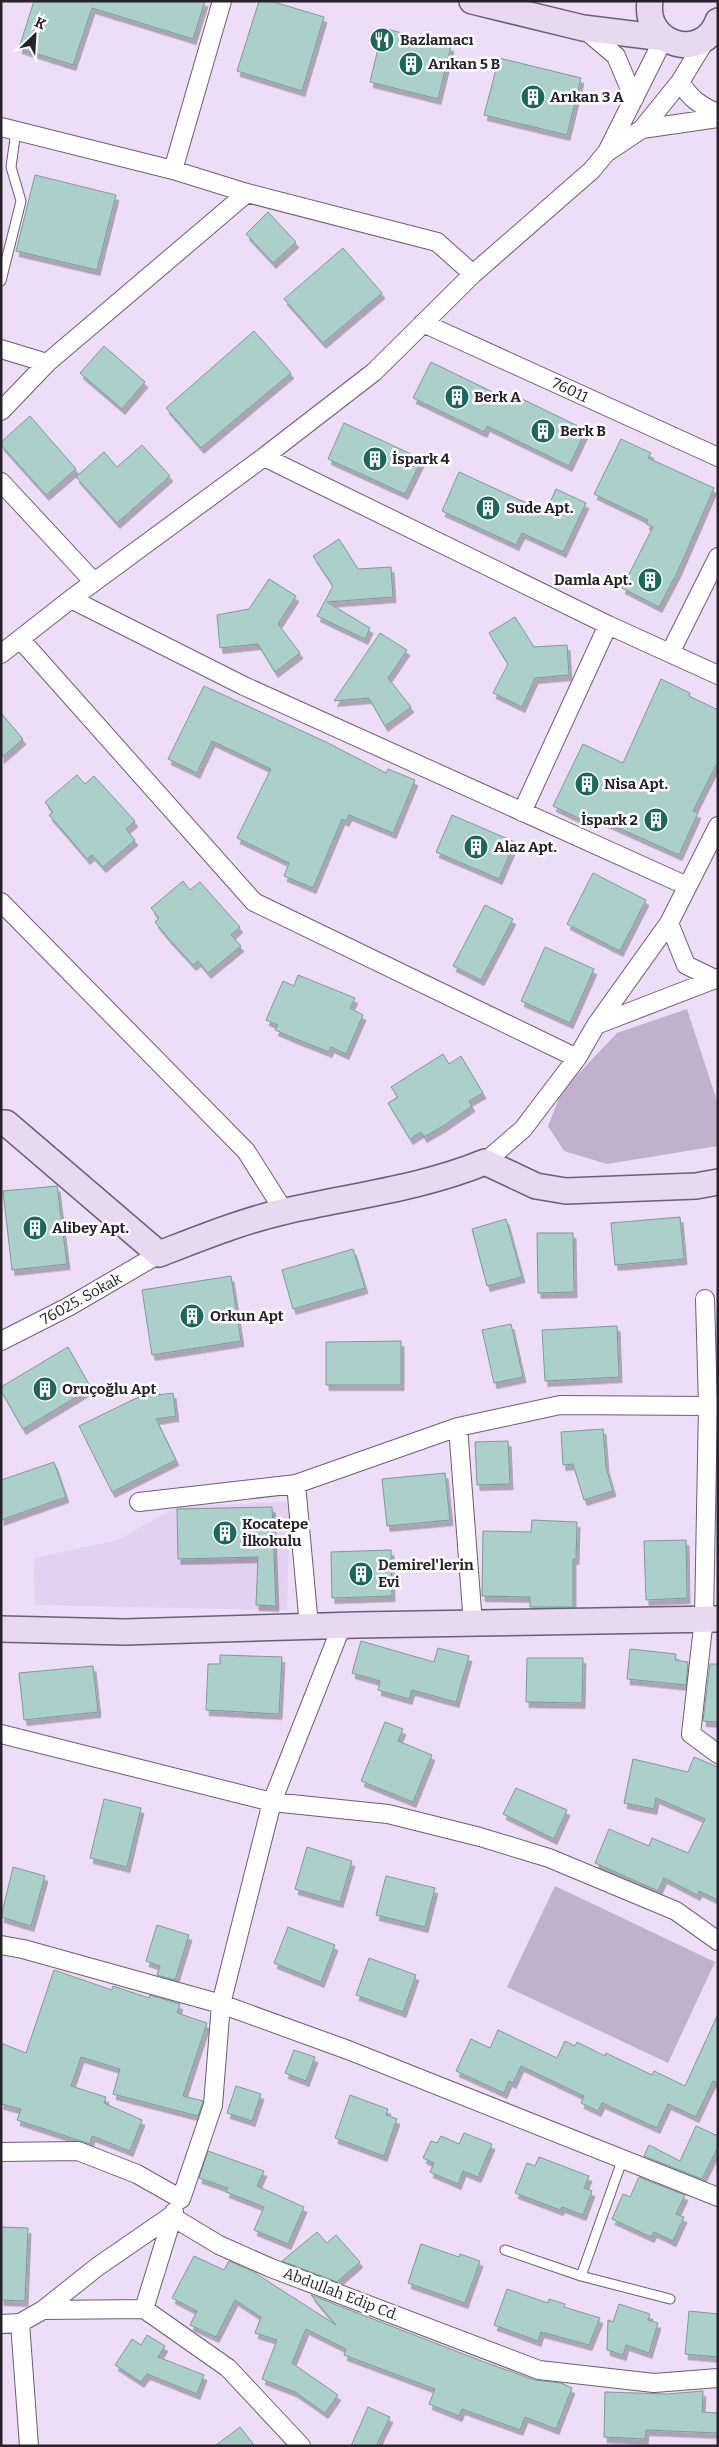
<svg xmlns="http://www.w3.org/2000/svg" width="719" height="2447" font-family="Bitter,serif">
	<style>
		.built { fill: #e4d0f0 }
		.green { fill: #c2b1cd }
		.building { fill: #abcfc9; stroke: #7a9c96; filter: url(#shadow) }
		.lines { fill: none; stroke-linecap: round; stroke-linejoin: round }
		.lane-casing { stroke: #6c5e74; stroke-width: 11 }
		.street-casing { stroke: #6c5e74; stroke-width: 20 }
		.secondary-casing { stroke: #6c5e74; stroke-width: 28 }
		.lane { stroke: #fff; stroke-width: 9 }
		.street { stroke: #fff; stroke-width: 18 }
		.secondary { stroke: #e8d8f0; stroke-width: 25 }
		.labels { text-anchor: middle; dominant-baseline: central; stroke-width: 5; stroke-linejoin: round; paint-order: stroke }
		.poi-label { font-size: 15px; font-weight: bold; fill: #28222b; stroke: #fff; text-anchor: start }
		.street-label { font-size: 15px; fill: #28222b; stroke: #fff }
	</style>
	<defs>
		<filter id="shadow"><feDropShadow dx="3" dy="5.5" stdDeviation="0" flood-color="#0004"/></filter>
	</defs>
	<rect width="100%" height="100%" fill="#edddf7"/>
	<!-- built -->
	<path class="built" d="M290,1502L287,1610L35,1605L34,1558L118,1540L178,1506Z"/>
	<!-- green -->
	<path class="green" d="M687,1009L718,1104V1146L607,1164L564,1151L548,1126L562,1091L617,1033Z
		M555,1886L715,1962L668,2063L507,1987Z"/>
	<!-- building -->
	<path class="building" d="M34,1H205L193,39L92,8L73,65L19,48Z
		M259,1H271L324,17L302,91L237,71Z
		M383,28L451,46L438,99L370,82Z
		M499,58L581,78L567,135L484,115Z
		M35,175L116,195L97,270L16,251Z
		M268,212L296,242L273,263L246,234Z
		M343,248L382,293L323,343L284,299Z
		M254,331L291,373L201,448L166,408Z
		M104,346L145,382L122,409L80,373Z
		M431,362L513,402L516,396L586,430L569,466L487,426L484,432L413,398Z
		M30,416L76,469L46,495L1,445V442Z
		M344,423L422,459L405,494L328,459Z
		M621,439L651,453L648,458L714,488L678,571L659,607L622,588L653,527L646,524L648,520L594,494Z
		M142,445L170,476L117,523L76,477L104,452L117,467Z
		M459,472L546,512L556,489L586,503L563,552L522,533L516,545L442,511Z
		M339,539L358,569L391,567L393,597L327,602L370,628L365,639L317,616L333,586L313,556Z
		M269,579L296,596L278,624L300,653L275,672L258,644L220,648L217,615L249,609Z
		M515,617L534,647L567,645L569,675L535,678L522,707L493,693L508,664L489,633Z
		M380,633L407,650L388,678L411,707L385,726L369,698L334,701Z
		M661,679L690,693L689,696L718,710V761L693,811L698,813L679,855L594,817L591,824L553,806L583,744L623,763Z
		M204,686L326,742L386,773L388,769L415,780L393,833L349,815L346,821L342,819L313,888L284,876L289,863L237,838L271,769L212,741L197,773L168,759Z
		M1,713L23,739L1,758Z
		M77,775L85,784L94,776L135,821L126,829L135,840L103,867L92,855L87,859L64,832L49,815L53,812L45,802Z
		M452,815L515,842L499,879L436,852Z
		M593,873L646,900L620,951L567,924Z
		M183,881L190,890L200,882L240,927L231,935L241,946L208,973L198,961L193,965L169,939L155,922L159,918L151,908Z
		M485,905L513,919L481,980L453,966Z
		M545,947L594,969L570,1023L521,1001Z
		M298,975L355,998L350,1008L363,1015L346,1054L331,1047L329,1052L296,1039L275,1030L278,1025L266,1020L283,981L294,986Z
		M443,1054L449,1064L461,1056L483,1093L469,1101L472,1106L443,1126L424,1137L421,1132L410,1139L388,1103L398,1097L391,1087Z
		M57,1186L67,1264L12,1270L3,1191Z
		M680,1217L684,1259L615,1265L611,1223Z
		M506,1219L522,1277L487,1286L472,1229Z
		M537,1233H573L574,1292L538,1293Z
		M353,1249L365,1288L293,1309L282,1270Z
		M231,1276L241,1341L152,1355L142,1290Z
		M511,1324L523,1377L494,1383L482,1330Z
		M617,1326L619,1377L545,1381L542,1330Z
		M401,1341V1385H326V1342Z
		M68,1347L91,1388L23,1429L1,1391V1387Z
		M157,1388L158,1395L173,1393L176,1416L156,1419L176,1460L112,1492L79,1426Z
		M603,1429L606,1467L613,1491L584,1500L573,1464L563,1465L561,1432Z
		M508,1441L510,1484L477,1485L475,1442Z
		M54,1462L66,1497L1,1520V1480Z
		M445,1473L450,1520L387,1526L382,1479Z
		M272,1507L276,1606L256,1605L258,1557L178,1559L177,1509Z
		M532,1520L577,1522L576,1559H573V1607H530V1597L482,1596L483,1531L531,1532Z
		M686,1540L687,1598L646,1600L644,1541Z
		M391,1550L392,1596L332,1598L331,1552Z
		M361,1641L434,1662L438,1648L469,1656L456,1702L412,1690L409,1699L378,1690L380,1681L352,1673Z
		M630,1649L676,1654L675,1660L688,1662L686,1685L627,1679Z
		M220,1655L282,1657L279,1714L206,1710L208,1664H220Z
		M527,1658H583L582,1703L526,1702Z
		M710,1664H718V1722L703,1721Z
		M93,1666L98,1712L24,1720L19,1673Z
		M385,1722L403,1729L398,1741L432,1755L413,1802L361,1781Z
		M694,1757L718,1767V1900L699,1891L697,1895L664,1878L658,1891L595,1863L609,1829L649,1846L652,1838L688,1853L705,1819L656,1798L654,1809L624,1803L633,1759L688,1772Z
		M516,1788L567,1810L554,1839L503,1814Z
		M104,1799L141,1808L127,1867L90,1858Z
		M307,1847L352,1861L340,1902L295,1889Z
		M13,1867L45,1876L31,1926L1,1917Z
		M386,1876L435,1888L425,1927L376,1915Z
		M157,1925L189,1935L175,1980L157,1975L160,1966L146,1961Z
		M288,1927L335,1945L321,1982L274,1963Z
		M369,1958L416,1975L403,2012L356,1995Z
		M54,1970L112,1990L113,1986L149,1998L150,1995L180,2004L177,2013L207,2023L183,2096L203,2101L198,2116L113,2094L120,2069L81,2057L71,2086L106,2097L104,2103L142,2120L130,2151L92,2136L90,2144L17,2120L21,2109L1,2104V2043L26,2053Z
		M718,2014V2083L713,2081L696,2117L668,2104L657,2128L602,2103L598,2111L581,2103L584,2096L521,2066L513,2083L509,2081L504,2093L456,2071L471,2039L490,2048L498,2030L557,2058L565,2041L575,2046L577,2042L605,2056L606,2053L652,2075L654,2071L685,2086Z
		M294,2050L315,2057L306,2081L285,2073Z
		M236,2086L261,2094L252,2121L227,2113Z
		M350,2095L388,2109L386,2115L397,2119L384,2156L335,2138Z
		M696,2126L718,2136V2147L702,2179L644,2156L649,2145L680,2161Z
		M464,2133L492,2144L478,2177L463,2171L458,2184L430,2172L434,2163L423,2158L431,2141L437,2143L441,2136L459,2144Z
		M208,2151L264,2171L257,2186L304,2207L288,2244L254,2230L264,2207L226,2192L228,2188L199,2178Z
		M539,2157L589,2176L584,2188L592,2191L583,2215L562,2207L560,2210L515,2193L527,2163L535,2166Z
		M639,2177L685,2195L676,2214L684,2217L673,2241L654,2232L651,2237L612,2219L623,2194L630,2197Z
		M1,2227L28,2228L25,2301L1,2300Z
		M317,2232L327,2243L336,2235L360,2262L337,2282L282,2261Z
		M421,2244L459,2257L460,2254L480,2261L465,2303L408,2283Z
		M194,2256L224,2270L229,2261L252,2271L336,2325L311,2295L484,2362L535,2380L561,2383L572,2388L556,2429L525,2417L520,2430L462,2409L459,2416L429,2404L435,2389L344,2355L346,2349L306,2329L292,2363L338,2395L325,2413L295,2392L262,2379L277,2340L255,2333L261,2317L235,2300L216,2337L190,2325L197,2311L172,2298Z
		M507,2289L548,2303L549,2299L565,2304L564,2307L600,2318L589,2345L541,2332L538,2341L494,2325Z
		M619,2304L650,2314L648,2320L658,2323L649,2353L626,2345L623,2355L607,2350L608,2320L613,2322Z
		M689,2311L718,2314V2357L685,2354Z
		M147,2335L165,2346L158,2357L204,2375L197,2394L147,2374L141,2382L115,2365L132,2339L141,2345Z
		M703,2391L702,2412L718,2413V2433L646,2430L645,2439L604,2437L605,2392L667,2394Z
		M368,2407L390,2417L376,2446H351Z
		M240,2427L255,2446H215Z"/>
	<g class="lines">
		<defs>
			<path id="lane" d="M1,281L21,201L11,167L16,131
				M505,2250L581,2276L623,2158
				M581,2276L670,2299"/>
			<path id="street" d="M583,28L616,56L634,99
				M680,82C690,98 700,106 718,113
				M1,127L173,170L247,193L437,242L473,274
				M642,129L718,118
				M608,150L664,38
				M173,170L222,1
				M423,323L718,457
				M1,349L47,363
				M1,411L47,363L247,193
				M264,457L608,625L718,675
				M1,482L94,582
				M21,640L254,902L577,1058
				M670,653L718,557
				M1,654L71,599
				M522,812L608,625
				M687,886L244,686L71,599L264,457L374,372L473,274L592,170L606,153L642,129L680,82L708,36
				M1,902L246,1151L284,1211
				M669,923L686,965L715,979
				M596,1025L669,923L718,826
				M485,1162L523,1129L577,1058L596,1025L718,978
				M1,1341L68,1307L159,1254
				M718,1407L708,1406L704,1618L691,1734L718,1754
				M458,1427L473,1624
				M296,1484L309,1626
				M139,1502L296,1484L458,1427L560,1405L708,1406L705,1299
				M1,1734L272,1802L388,1814L480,1837L549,1858L676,1911L718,1941
				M1,1945L23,1949L221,2004L348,2050L718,2197
				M1,2152L78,2151L137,2174L181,2199L213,2105L221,2004L272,1802L342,1625
				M174,2212L144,2309L228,2368L301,2446
				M43,2310L144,2309
				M20,2323L29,2446
				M1,2324L20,2323L43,2310L97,2267L171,2216L219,2245L271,2268L539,2370L654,2383L718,2378"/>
			<path id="secondary" d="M472,1L583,28L664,38
				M650,1C643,46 703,62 718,21
				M1,1123H6L159,1254C201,1238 242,1221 286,1211C352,1196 422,1188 485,1162L536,1186L566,1191L696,1186L718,1182
				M1,1629L125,1632L357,1625L718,1619"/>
		</defs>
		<!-- lane casing -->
		<use href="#lane" class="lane-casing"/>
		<!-- street casing -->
		<use href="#street" class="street-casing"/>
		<!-- secondary casing -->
		<use href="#secondary" class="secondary-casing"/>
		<!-- lane -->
		<use href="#lane" class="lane"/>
		<!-- street -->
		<use href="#street" class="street"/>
		<!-- secondary -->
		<use href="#secondary" class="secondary"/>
	</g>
	<!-- icons -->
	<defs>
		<symbol id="restaurant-disc" viewBox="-11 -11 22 22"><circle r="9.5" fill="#1c665c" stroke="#fff"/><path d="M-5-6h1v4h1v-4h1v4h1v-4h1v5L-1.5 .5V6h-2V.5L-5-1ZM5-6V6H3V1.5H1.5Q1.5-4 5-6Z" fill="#fff"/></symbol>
		<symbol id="building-disc" viewBox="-11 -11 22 22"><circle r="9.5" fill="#1c665c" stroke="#fff"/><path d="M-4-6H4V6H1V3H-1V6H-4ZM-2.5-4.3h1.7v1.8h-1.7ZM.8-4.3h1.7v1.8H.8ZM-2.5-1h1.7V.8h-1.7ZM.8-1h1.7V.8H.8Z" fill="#fff"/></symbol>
	</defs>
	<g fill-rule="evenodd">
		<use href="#restaurant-disc" x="368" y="26" width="28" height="28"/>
		<use href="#building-disc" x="397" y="50" width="28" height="28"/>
		<use href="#building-disc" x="519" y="83" width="28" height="28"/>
		<use href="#building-disc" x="443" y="383" width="28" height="28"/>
		<use href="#building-disc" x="529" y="417" width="28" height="28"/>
		<use href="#building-disc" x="361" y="445" width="28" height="28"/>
		<use href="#building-disc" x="474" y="494" width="28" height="28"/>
		<use href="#building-disc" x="636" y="566" width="28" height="28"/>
		<use href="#building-disc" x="573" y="770" width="28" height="28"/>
		<use href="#building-disc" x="642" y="806" width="28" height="28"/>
		<use href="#building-disc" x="462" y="833" width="28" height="28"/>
		<use href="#building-disc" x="21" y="1214" width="28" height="28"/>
		<use href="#building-disc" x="178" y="1302" width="28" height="28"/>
		<use href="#building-disc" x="31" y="1375" width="28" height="28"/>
		<use href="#building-disc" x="211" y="1519" width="28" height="28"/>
		<use href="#building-disc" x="347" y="1560" width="28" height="28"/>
	</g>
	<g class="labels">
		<!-- poi labels -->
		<g class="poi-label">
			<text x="400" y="40">Bazlamacı</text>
			<text x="428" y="64">Arıkan 5 B</text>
			<text x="550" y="97">Arıkan 3 A</text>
			<text x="474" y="397">Berk A</text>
			<text x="560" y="431">Berk B</text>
			<text x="392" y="459">İspark 4</text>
			<text x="506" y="508">Sude Apt.</text>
			<text x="632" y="580" text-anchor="end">Damla Apt.</text>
			<text x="604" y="784">Nisa Apt.</text>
			<text x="638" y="820" text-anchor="end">İspark 2</text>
			<text x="494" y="847">Alaz Apt.</text>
			<text x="52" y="1228">Alibey Apt.</text>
			<text x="210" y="1316">Orkun Apt</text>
			<text x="62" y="1389">Oruçoğlu Apt</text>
			<text x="242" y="1524">Kocatepe<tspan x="242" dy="17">İlkokulu</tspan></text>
			<text x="378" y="1565">Demirel'lerin<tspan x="378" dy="17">Evi</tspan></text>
		</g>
		<!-- street labels -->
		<g class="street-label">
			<text transform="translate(570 390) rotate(25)">76011</text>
			<text transform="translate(81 1299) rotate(-29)">76025. Sokak</text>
			<text transform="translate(341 2294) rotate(21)">Abdullah Edip Cd.</text>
		</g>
	</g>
	<!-- border -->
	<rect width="719" height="2447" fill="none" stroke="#28222b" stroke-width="5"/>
	<!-- north arrow -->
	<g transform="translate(35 35) rotate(25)" stroke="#ffffff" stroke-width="4" paint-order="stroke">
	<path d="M0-4L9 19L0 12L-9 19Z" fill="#28222b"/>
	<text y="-8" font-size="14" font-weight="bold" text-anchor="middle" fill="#28222b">K</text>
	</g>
</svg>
